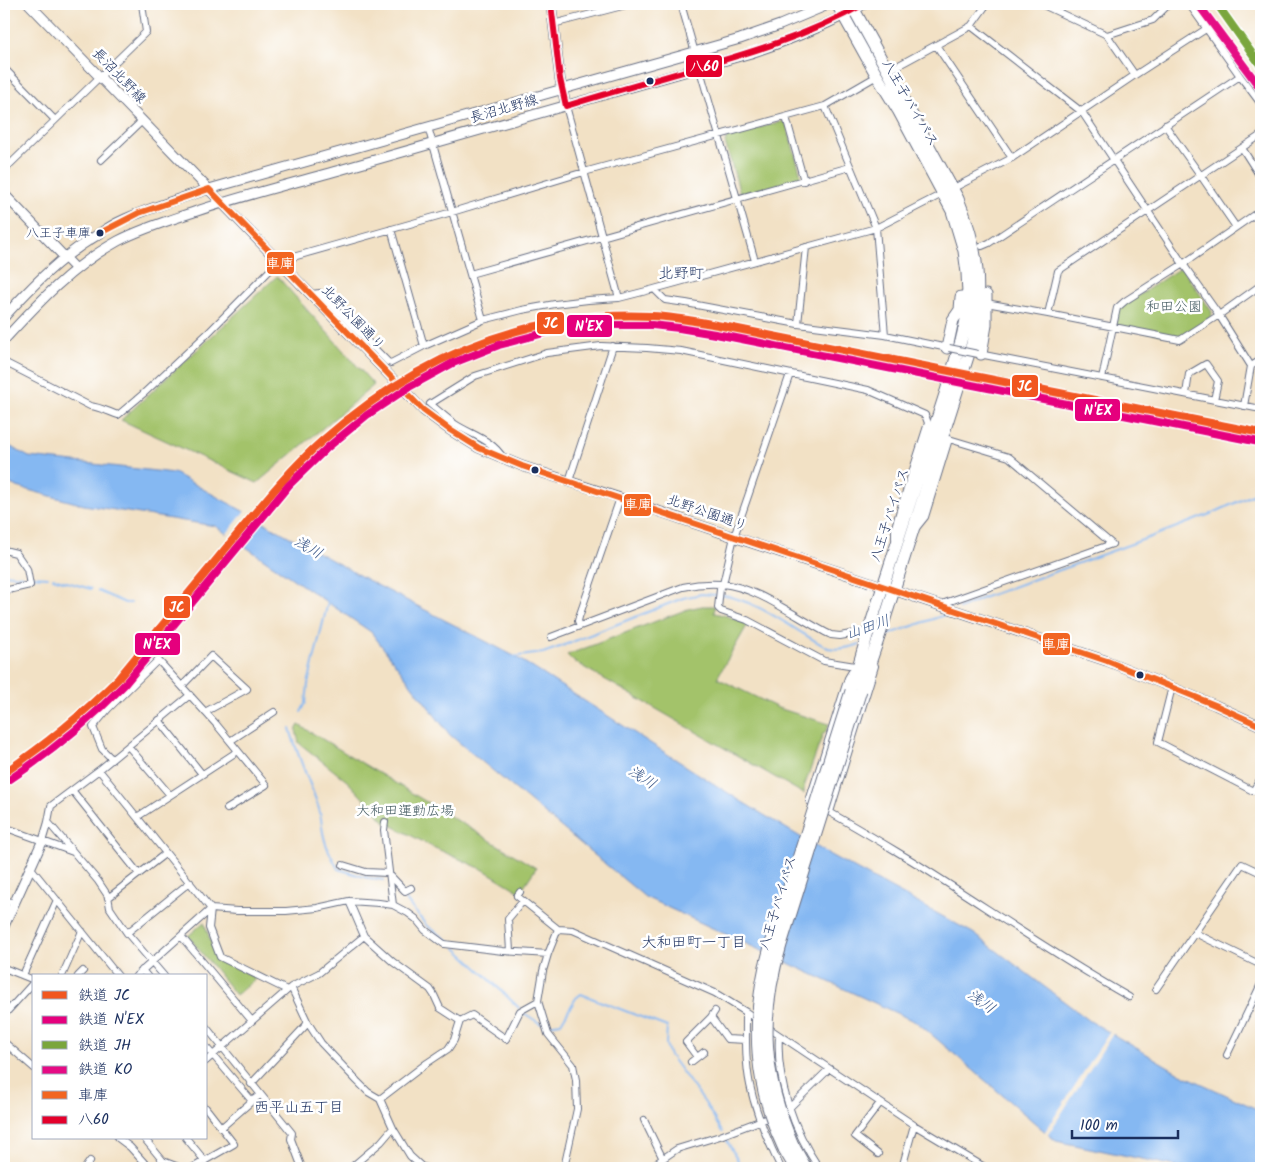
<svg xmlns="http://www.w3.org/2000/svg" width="1265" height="1172" font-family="Kalam,'Klee One',sans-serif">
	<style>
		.green { fill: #a3c36b; stroke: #5f7964 }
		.water { fill: #85b8f2; stroke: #5074a8 }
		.pier { fill: #f2e1c5 }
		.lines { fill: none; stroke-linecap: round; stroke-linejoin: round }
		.stream { stroke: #85b8f2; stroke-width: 2 }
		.street-casing { stroke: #666d82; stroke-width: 8 }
		.secondary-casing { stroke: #666d82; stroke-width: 11 }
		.highway-casing { stroke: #666d82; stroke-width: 13 }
		.street { stroke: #fff; stroke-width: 6 }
		.secondary { stroke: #fff; stroke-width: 9 }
		.highway { stroke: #fff; stroke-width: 11 }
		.street-bridge-casing { stroke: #666d82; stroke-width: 8; stroke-linecap: butt }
		.highway-bridge-casing { stroke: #666d82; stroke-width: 13; stroke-linecap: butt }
		.street-bridge { stroke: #fff; stroke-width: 6 }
		.highway-bridge { stroke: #fff; stroke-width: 11 }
		.bus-1-casing { stroke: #fff; stroke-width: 10 }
		.bus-2-casing { stroke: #fff; stroke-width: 10 }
		.bus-1 { stroke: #f26522; stroke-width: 6 }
		.bus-2 { stroke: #e4002b; stroke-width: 6 }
		.rail-1-casing { stroke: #fff; stroke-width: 11 }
		.rail-2-casing { stroke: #fff; stroke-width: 11 }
		.rail-3-casing { stroke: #fff; stroke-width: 11 }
		.rail-4-casing { stroke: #fff; stroke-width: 11 }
		.rail-1 { stroke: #f15620; stroke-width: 8 }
		.rail-2 { stroke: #e5007d; stroke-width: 8 }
		.rail-3 { stroke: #7aa63d; stroke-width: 8 }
		.rail-4 { stroke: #e50b84; stroke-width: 8 }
		.bus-dot { fill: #1b2f5e; stroke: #fff; stroke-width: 2 }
		.labels { text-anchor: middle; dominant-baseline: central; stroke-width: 5; stroke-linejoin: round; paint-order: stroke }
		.bus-label { font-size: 13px; fill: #1b2f5e; stroke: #fff; text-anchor: end }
		.street-label { font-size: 14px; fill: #1b2f5e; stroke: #fff }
		.park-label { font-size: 14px; fill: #445b62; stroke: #fff }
		.neighbourhood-label { font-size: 15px; fill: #1b2f5e; stroke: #fff }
		.water-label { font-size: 15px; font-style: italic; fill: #3b588a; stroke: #fff }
		.line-badge { stroke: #fff; stroke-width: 2 }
		.badge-label { font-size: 14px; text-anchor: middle; font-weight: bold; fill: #fff }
	</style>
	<rect width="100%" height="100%" fill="#fff"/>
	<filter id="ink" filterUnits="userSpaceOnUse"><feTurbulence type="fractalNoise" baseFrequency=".02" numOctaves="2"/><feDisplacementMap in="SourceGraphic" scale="10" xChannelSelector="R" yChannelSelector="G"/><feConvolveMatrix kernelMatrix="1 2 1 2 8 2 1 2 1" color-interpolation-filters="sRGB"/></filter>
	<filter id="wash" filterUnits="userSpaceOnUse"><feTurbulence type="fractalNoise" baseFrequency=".0096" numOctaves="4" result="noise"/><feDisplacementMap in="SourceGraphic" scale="20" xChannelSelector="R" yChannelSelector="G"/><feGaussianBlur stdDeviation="1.12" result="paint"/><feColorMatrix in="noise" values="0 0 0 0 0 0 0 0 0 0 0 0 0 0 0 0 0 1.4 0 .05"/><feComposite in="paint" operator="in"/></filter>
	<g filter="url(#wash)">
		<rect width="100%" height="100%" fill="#f2e1c5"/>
		<!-- green -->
		<path class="green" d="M784,121L786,123L801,175L799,178L745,194L740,193L725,142L728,136Z
			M1180,268L1183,269L1212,312L1211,317L1180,338L1118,326L1116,324L1118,309Z
			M277,276L374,385L257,483L121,420Z
			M702,606H715L714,613L724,615L748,624L717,678L778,708L829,724L827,730L823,734L804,787V794L573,661L567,655L688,609Z
			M299,725L536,868L520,892L484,870L435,848L385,822L348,782L299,743L296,730Z
			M204,922L216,957L256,978L236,995L188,936Z"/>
		<!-- water -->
		<path class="water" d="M4,443L29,457L174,473L375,584L516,657L739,800L832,856L973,933L1090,1021L1181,1074L1261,1111V1168H1185L1056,1141L918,1023L645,897L450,735L371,632L215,526L84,505L17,487L4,481Z"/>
		<!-- pier -->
		<path class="pier" d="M246,510L256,515L234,542L225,536Z
			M1111,1030L1114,1032L1047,1136L1044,1133Z"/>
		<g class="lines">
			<!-- stream -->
			<path class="stream" d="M4,574L23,576
				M31,576L48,577
				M53,578L91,589
				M98,591L125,603H131
				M721,595C758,600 795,631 828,648C840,650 849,648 860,644
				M959,609L985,597L1156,535L1213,513L1261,491
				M884,636L950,613
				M512,657L543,653L557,648L683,598L701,594L716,595
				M301,712L306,703L308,684L328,602
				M290,728C297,756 309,779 318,806C322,816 321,826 324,837C326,848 333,859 338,869L368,878L384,880
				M393,884L426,925L451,942
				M456,948L485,975L519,1008
				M522,1012L541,1024
				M548,1025L561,1023L576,998L581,994L667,1027L666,1044L669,1054L705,1103L722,1132
				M725,1137L742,1168"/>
		</g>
	</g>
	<g filter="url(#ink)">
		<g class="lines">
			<defs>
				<path id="street" d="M681,4L755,261
					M1041,4L1107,35L1135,75
					M1189,4L1240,76L1261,104
					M1247,4L1261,5
					M553,24L630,4
					M971,26L1082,112L1183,264L1219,315L1251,366L1244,406
					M1107,35L1153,20L1169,4
					M936,45L1012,158
					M4,68L55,120
					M888,71L971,26L987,4
					M566,106L619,298
					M825,106L876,228L885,335
					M786,117L804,181
					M1165,125L1201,176L1236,227
					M428,127L483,320
					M1242,148L1261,178
					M101,160L143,120
					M4,170L146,32L142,4
					M391,229L424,346
					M982,246L989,243L1240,76
					M470,274L850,167
					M654,289L876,228L1012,158L1135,75L1206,29
					M311,294L320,293L388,362L391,363L424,346L483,320L522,310L555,304L588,300L619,298L654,289L665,300L686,303L798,324L885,335L948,348
					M986,303L1048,314L1180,340L1219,315L1261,285
					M1048,314L1058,271L1261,135
					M798,324L806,247
					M979,354L1261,409
					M4,362L90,406C100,407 109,412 118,415L143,394L208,333L279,261L452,212L584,172L825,106L877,76
					M1251,366L1261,360
					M790,374L734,537L723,584L720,589L718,608L721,611L747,620L824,661L855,666
					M1102,378L1117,308L1125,301L1183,264L1261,210
					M1186,394L1189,374L1206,364L1218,381L1214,400
					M503,458C493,440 472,435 455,424C446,418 438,410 430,404L475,376L547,353L601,346L647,348L681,351L868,390L925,415L928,423L900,510L895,527V538
					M569,481L613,346
					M917,527L925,517L949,439L1009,457L1112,544
					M4,550L16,553L27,569L30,585L4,591
					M939,605L1112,544
					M580,626L578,621L579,617L620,498
					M551,637L683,587C696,584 708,583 722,584C758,587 798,619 831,635L840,636L862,632L868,634
					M854,668L848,678L809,801C845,820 879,841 914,862C986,907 1056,956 1129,997
					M182,686L211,656L247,689L205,712
					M1172,687L1158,742L1253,791L1261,778
					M159,720L202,774
					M230,741L274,712
					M128,746L170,795
					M112,759L102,749L93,727L108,709L158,660L216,724L266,785L227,809
					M99,770L211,909L209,928L220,957L287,990
					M72,790L139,874
					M830,812L875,666
					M137,817L238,751
					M48,822L98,881L108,896L110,908L127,933L164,976
					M385,822L384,830L393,905
					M4,827L73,852
					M42,842L48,822L51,806L99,770L190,695
					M343,865L366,872L388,873L405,891L411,888
					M31,868L118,976
					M520,892L517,896L558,929L573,930L715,993L746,1012L759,1021
					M4,898L13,904
					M108,898L166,853
					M349,901L364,936L393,962L430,989L434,995L440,1008L460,1021L472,1015L506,1039L520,1011L538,1001
					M127,933L190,882
					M1195,933L1261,965
					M181,936L252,1021
					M510,951L508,919L523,901
					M548,954L543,971L538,1001L548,1034L573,1065L576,1080L577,1109L564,1168
					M4,968L34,980
					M142,970L147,976
					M23,975L57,900
					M62,976L82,931
					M78,976L83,971
					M136,976L211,909L237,911H286L317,908L349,901L379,903L393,905L408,913L416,919L425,930L444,944L503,951L548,954L558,929
					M291,987L308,1023L321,1043L357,1081L368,1092L380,1099L393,1128L410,1156L422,1167L427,1168
					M1156,989L1242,864L1261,873
					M715,1011L711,1017L727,1039L746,1040
					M746,1012C746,1036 745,1061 750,1085C756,1115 768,1142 781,1168
					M4,1015L34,982
					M206,1027L292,1133L291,1139L302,1168
					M767,1027L914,1125L986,1168
					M779,1036C776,1081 794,1131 819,1168
					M4,1042L34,1068
					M206,1047L252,1101L260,1095
					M1227,1055L1261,984
					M697,1057L686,1042L711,1017
					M206,1061L291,987L319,973L364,936
					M691,1062L704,1052
					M251,1084L308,1023
					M380,1099L427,1063L448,1049L454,1040L460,1021
					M644,1120L663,1159
					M221,1128L252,1101
					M118,1138L130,1147L149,1168
					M144,1138L163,1161L181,1168
					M186,1138L205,1161
					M878,1154L855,1136L880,1103
					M85,1168L90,1161
					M192,1168L234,1144L206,1108
					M354,1168V1165L381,1142L393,1128
					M649,1168L677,1149L720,1136L786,1111L829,1069
					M902,1168L914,1125"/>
				<path id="secondary" d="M29,4L423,410L450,430L479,448L522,466L620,498L734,537L1107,661L1215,705L1261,726
					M551,4L560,79L566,106
					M4,194L76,269
					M4,317C33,285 61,256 99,234C107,228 116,223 125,219C152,207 181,198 209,189L740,39L780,25L830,4
					M4,340C38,303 72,266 118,241C143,228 170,220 197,211C245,195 294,183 343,169C479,130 615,91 751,53C790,40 829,25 864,4
					M4,926L42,842"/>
				<path id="highway" d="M837,4L877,76L898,110L952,211L964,251L967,273L968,294L966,320L961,341L947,388L867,636L851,691
					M851,4L958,199C980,251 982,289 972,344L881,631L861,690
					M947,348L953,320L960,310L961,297
					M981,354L986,325V295
					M793,1145L806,1168
					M784,1149L795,1168"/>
			</defs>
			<!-- street casing -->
			<use href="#street" class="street-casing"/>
			<!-- secondary casing -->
			<use href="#secondary" class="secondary-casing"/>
			<!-- highway casing -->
			<use href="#highway" class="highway-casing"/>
			<!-- street -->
			<use href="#street" class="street"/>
			<!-- secondary -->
			<use href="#secondary" class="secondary"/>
			<!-- highway -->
			<use href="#highway" class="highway"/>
			<defs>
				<path id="street-bridge" d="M949,348L978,354"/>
				<path id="highway-bridge" d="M793,1145C763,1076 759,1017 781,945L861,690
					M784,1149C753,1084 750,1016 770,947L851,691"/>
			</defs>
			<!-- street-bridge casing -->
			<use href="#street-bridge" class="street-bridge-casing"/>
			<!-- highway-bridge casing -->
			<use href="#highway-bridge" class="highway-bridge-casing"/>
			<!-- street-bridge -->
			<use href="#street-bridge" class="street-bridge"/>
			<!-- highway-bridge -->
			<use href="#highway-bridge" class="highway-bridge"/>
			<defs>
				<path id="bus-1" d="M100,233L139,213L209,189L423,410L450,430L479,448L522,466L1107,661L1215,705L1261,726"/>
				<path id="bus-2" d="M551,4L560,79L566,106C604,94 641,84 679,73C743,55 806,37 864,4"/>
			</defs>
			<!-- bus-1 casing -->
			<use href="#bus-1" class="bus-1-casing"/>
			<!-- bus-2 casing -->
			<use href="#bus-2" class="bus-2-casing"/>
			<!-- bus-1 -->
			<use href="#bus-1" class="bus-1"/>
			<!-- bus-2 -->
			<use href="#bus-2" class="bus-2"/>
			<defs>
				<path id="rail-1" d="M4,773C45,745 83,714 118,679C156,633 193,588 231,542C260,507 288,471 322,441C416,358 525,310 652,316C676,317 700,322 723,326L1261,433"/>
				<path id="rail-2" d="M9,780C51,752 89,721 124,685L289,485L327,448L367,415L409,387L453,363L499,345L548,332L599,325H652L679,328L721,335L1259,442"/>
				<path id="rail-3" d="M1217,4L1261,66"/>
				<path id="rail-4" d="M1198,4L1261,89"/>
			</defs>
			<!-- rail-1 casing -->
			<use href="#rail-1" class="rail-1-casing"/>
			<!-- rail-2 casing -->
			<use href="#rail-2" class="rail-2-casing"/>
			<!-- rail-3 casing -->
			<use href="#rail-3" class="rail-3-casing"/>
			<!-- rail-4 casing -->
			<use href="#rail-4" class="rail-4-casing"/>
			<!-- rail-1 -->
			<use href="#rail-1" class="rail-1"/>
			<!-- rail-2 -->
			<use href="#rail-2" class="rail-2"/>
			<!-- rail-3 -->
			<use href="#rail-3" class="rail-3"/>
			<!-- rail-4 -->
			<use href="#rail-4" class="rail-4"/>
		</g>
	</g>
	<!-- markers -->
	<g class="bus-dot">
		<circle cx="650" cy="81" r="4.5"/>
		<circle cx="100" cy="233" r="4.5"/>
		<circle cx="535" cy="470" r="4.5"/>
		<circle cx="1140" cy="675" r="4.5"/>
	</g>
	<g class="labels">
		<!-- bus labels -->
		<g class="bus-label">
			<text x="91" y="233">八王子車庫</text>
		</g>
		<!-- street labels -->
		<g class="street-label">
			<text transform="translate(119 76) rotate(46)">長沼北野線</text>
			<text transform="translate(910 103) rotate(60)">八王子バイパス</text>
			<text transform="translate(504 109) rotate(-16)">長沼北野線</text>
			<text transform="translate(353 318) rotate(46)">北野公園通り</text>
			<text transform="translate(707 513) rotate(19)">北野公園通り</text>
			<text transform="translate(890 515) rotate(-72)">八王子バイパス</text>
			<text transform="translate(778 903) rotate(-73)">八王子バイパス</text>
		</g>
		<!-- park labels -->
		<g class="park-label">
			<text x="1174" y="307">和田公園</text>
			<text x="405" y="811">大和田運動広場</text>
		</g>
		<!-- neighbourhood labels -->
		<g class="neighbourhood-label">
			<text x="681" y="274">北野町</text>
			<text x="694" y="943">大和田町一丁目</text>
			<text x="299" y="1108">西平山五丁目</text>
		</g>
		<!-- water labels -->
		<g class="water-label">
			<text transform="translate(308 548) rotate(30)">浅川</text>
			<text transform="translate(868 628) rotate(-19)">山田川</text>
			<text transform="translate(642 778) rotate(33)">浅川</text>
			<text transform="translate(981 1002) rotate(36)">浅川</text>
		</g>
	</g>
	<g class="line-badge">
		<rect x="685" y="54" width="38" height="24" rx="5" fill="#e4002b"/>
		<rect x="266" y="251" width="29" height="24" rx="5" fill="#f26522"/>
		<rect x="536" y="311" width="29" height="24" rx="5" fill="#f15620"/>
		<rect x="566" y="314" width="47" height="24" rx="5" fill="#e5007d"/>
		<rect x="1011" y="374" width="28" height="24" rx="5" fill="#f15620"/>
		<rect x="1074" y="398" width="47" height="24" rx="5" fill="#e5007d"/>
		<rect x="623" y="493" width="29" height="24" rx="5" fill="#f26522"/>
		<rect x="163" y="595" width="28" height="24" rx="5" fill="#f15620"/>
		<rect x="1042" y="632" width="29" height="24" rx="5" fill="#f26522"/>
		<rect x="134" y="632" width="47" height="24" rx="5" fill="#e5007d"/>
	</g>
	<g class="badge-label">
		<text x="704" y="71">八60</text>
		<text x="280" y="268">車庫</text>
		<text x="551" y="328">JC</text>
		<text x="589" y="331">N'EX</text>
		<text x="1025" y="391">JC</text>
		<text x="1098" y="415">N'EX</text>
		<text x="638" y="509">車庫</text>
		<text x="177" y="612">JC</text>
		<text x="1056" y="649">車庫</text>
		<text x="157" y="649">N'EX</text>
	</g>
	<!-- margin -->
	<rect width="1265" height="1172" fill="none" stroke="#fff" stroke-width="20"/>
	<!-- legend -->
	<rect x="32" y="974" width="175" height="165" fill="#ffffff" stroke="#a4acbf"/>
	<rect x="42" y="991" width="25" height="8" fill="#f15620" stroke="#a4acbf"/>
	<text x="78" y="1000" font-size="15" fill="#1b2f5e">鉄道 JC</text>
	<rect x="42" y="1016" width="25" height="8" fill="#e5007d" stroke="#a4acbf"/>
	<text x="78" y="1024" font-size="15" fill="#1b2f5e">鉄道 N'EX</text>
	<rect x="42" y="1041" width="25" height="8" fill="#7aa63d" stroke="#a4acbf"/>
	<text x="78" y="1050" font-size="15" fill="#1b2f5e">鉄道 JH</text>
	<rect x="42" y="1066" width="25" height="8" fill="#e50b84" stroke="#a4acbf"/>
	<text x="78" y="1074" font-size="15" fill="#1b2f5e">鉄道 KO</text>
	<rect x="42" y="1091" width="25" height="8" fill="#f26522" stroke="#a4acbf"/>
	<text x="78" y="1100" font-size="15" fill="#1b2f5e">車庫</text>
	<rect x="42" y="1116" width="25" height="8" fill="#e4002b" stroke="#a4acbf"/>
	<text x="78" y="1124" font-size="15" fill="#1b2f5e">八60</text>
	<!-- scale -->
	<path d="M1072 1130v8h106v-8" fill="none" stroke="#1b2f5e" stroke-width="2.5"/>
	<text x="1080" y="1130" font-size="15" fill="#1b2f5e" stroke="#ffffff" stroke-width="4" paint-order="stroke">100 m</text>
</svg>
